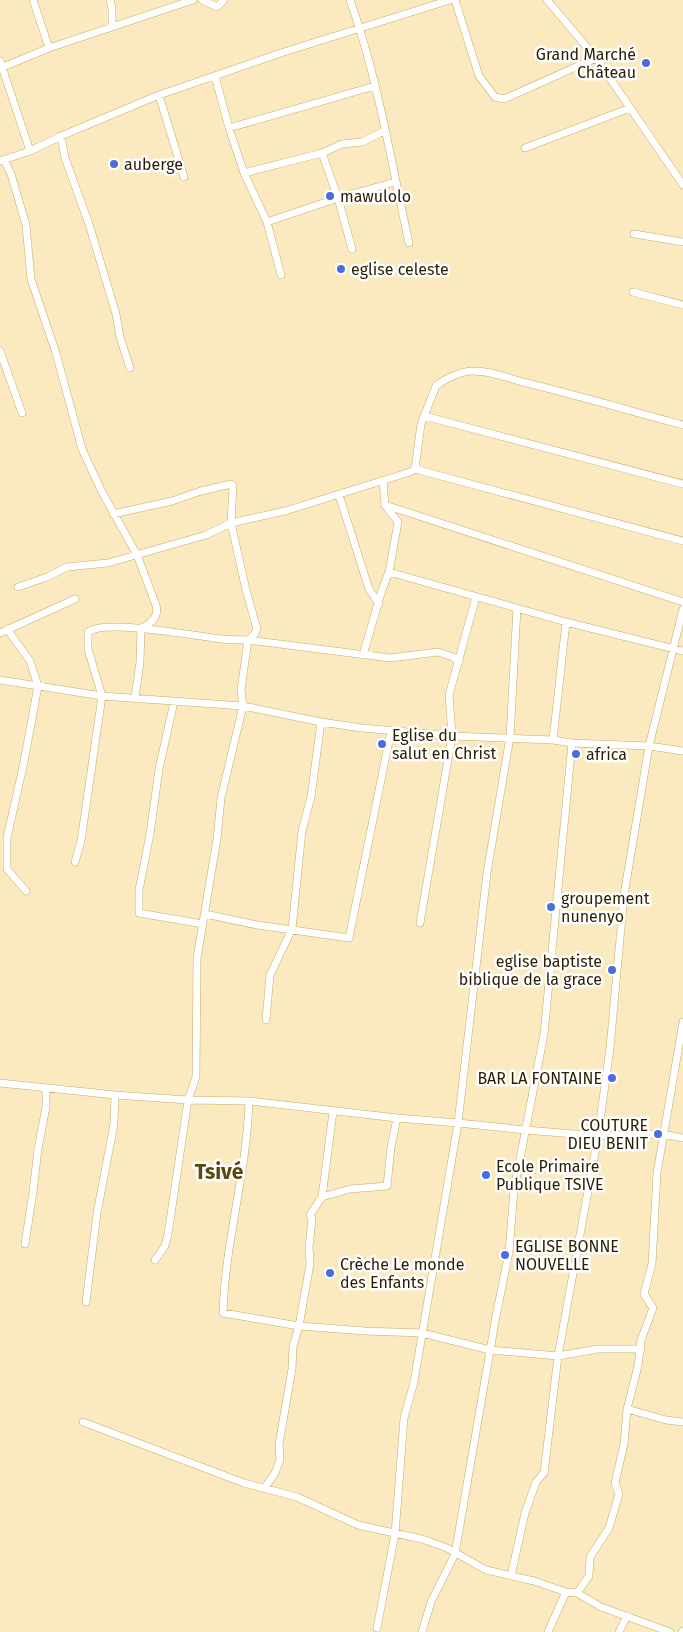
<svg xmlns="http://www.w3.org/2000/svg" width="683" height="1632" font-family="'Fira Sans',sans-serif">
	<style>
		.lines { fill: none; stroke-linecap: round; stroke-linejoin: round }
		.minor-casing { stroke: #caac65; stroke-width: 8 }
		.minor { stroke: #fff; stroke-width: 7 }
		.poi-dot { fill: #486de0; stroke: #fff; stroke-width: 2 }
		.labels { text-anchor: middle; dominant-baseline: central; stroke-width: 5; stroke-linejoin: round; paint-order: stroke }
		.poi-label { font-size: 16px; fill: #2a1e01; stroke: #fff; text-anchor: start }
		.district-label { font-size: 21px; font-weight: bold; fill: #5c470d; stroke: #fff }
	</style>
	<rect width="100%" height="100%" fill="#fbe9bf"/>
	<g class="lines">
		<defs>
			<path id="minor" d="M33,0L49,48
				M110,0L112,9V27
				M202,0L217,7L224,0
				M350,0C378,78 391,162 409,243
				M455,0L479,76L495,97L504,99L596,58
				M547,0L596,58L683,185
				M0,61L30,151
				M3,67L49,48L193,0
				M215,76L229,128L244,173L267,222L338,198L395,182
				M159,95L184,177
				M229,128L375,86
				M61,136L65,158L89,224L116,314L120,337L130,368
				M525,148L630,108
				M322,153L338,198L352,249
				M4,160L11,174L26,225L31,279L56,353L82,449L101,490L137,555L156,605C159,617 152,623 141,628
				M0,161L30,151L61,136L159,95L284,52L450,0
				M244,173L322,153L342,144L362,142L384,131
				M267,222L281,275
				M634,234L683,242
				M633,292L683,305
				M0,351L22,413
				M424,416L683,484
				M415,469L421,424L436,386C444,379 460,372 471,371C489,370 510,379 527,383C580,396 631,411 683,425
				M339,495L369,589L379,604
				M385,505L683,602
				M389,572L566,622L683,651
				M18,587L47,577L67,567L108,563L206,535L231,523L285,511L410,472L415,469L683,541
				M7,629L30,661L38,686L24,762L7,838V869L26,891
				M0,633L75,599
				M363,655L382,590L389,572L398,522L385,505L383,480
				M0,680L102,696L243,706L321,722L362,728L452,736L553,740L572,743L649,746L683,751
				M135,698L140,662L141,629
				M174,702L159,769L150,834L139,890V913L203,924
				M553,740L566,622
				M75,862L81,841L102,696L88,649V632C104,619 191,635 214,638C225,640 237,640 248,640L254,635L257,629L246,590L231,523L233,486L231,484L201,491L172,501L113,514
				M205,914L257,925L349,938L391,731
				M420,923L452,736L449,695L476,597
				M266,1020L270,975L292,929L302,831L311,797L321,722
				M0,1083L115,1095L188,1100L249,1101L397,1118L458,1123L526,1130L598,1136L663,1134L683,1138
				M249,1101C247,1172 225,1242 223,1313L299,1326L365,1331L422,1333L490,1350L558,1356L598,1349H641
				M322,1197L350,1189L387,1186L391,1147L397,1118
				M25,1244L33,1192L38,1149L46,1107V1089
				M155,1260L165,1246L168,1234L188,1100L196,1077L197,958L217,839L221,798L243,706L241,690L248,640L390,658L438,652L453,657L459,662
				M86,1302L97,1213L114,1124L115,1095
				M627,1409L666,1420L683,1422
				M83,1422L244,1483L297,1497L358,1525L422,1539L447,1548L486,1570L534,1581L566,1592L577,1593L601,1607L670,1632
				M264,1489L275,1473L280,1460L279,1444L292,1369L293,1346L299,1326L310,1264L309,1247L312,1219L310,1215L322,1197L333,1112
				M511,1576L525,1513L536,1482L544,1473L558,1356L598,1136L610,1048L624,895L649,746L683,609
				M577,1593L589,1576L590,1557L609,1528L619,1494L615,1483L624,1444L627,1409L638,1366L641,1340L653,1308L644,1294L652,1264L657,1173L683,1022
				M377,1628L395,1534L404,1418L414,1382L458,1123L487,873L510,737L517,608
				M422,1632L431,1602L455,1554L496,1316L509,1252L514,1190L544,1034L572,743
				M548,1632L566,1592
				M619,1632L627,1616
				M682,1632L683,1631"/>
		</defs>
		<!-- minor casing -->
		<use href="#minor" class="minor-casing"/>
		<!-- minor -->
		<use href="#minor" class="minor"/>
	</g>
	<!-- markers -->
	<g class="poi-dot">
		<circle cx="646" cy="63" r="5"/>
		<circle cx="114" cy="164" r="5"/>
		<circle cx="330" cy="196" r="5"/>
		<circle cx="341" cy="269" r="5"/>
		<circle cx="382" cy="744" r="5"/>
		<circle cx="576" cy="754" r="5"/>
		<circle cx="551" cy="907" r="5"/>
		<circle cx="612" cy="970" r="5"/>
		<circle cx="612" cy="1078" r="5"/>
		<circle cx="658" cy="1134" r="5"/>
		<circle cx="486" cy="1175" r="5"/>
		<circle cx="505" cy="1255" r="5"/>
		<circle cx="330" cy="1273" r="5"/>
	</g>
	<g class="labels">
		<!-- poi labels -->
		<g class="poi-label">
			<text x="636" y="54" text-anchor="end">Grand Marché<tspan x="636" dy="18">Château</tspan></text>
			<text x="124" y="164">auberge</text>
			<text x="340" y="196">mawulolo</text>
			<text x="351" y="269">eglise celeste</text>
			<text x="392" y="735">Eglise du<tspan x="392" dy="18">salut en Christ</tspan></text>
			<text x="586" y="754">africa</text>
			<text x="561" y="898">groupement<tspan x="561" dy="18">nunenyo</tspan></text>
			<text x="602" y="961" text-anchor="end">eglise baptiste<tspan x="602" dy="18">biblique de la grace</tspan></text>
			<text x="602" y="1078" text-anchor="end">BAR LA FONTAINE</text>
			<text x="648" y="1125" text-anchor="end">COUTURE<tspan x="648" dy="18">DIEU BENIT</tspan></text>
			<text x="496" y="1166">Ecole Primaire<tspan x="496" dy="18">Publique TSIVE</tspan></text>
			<text x="515" y="1246">EGLISE BONNE<tspan x="515" dy="18">NOUVELLE</tspan></text>
			<text x="340" y="1264">Crèche Le monde<tspan x="340" dy="18">des Enfants</tspan></text>
		</g>
		<!-- district labels -->
		<g class="district-label">
			<text x="219" y="1172">Tsivé</text>
		</g>
	</g>
</svg>
